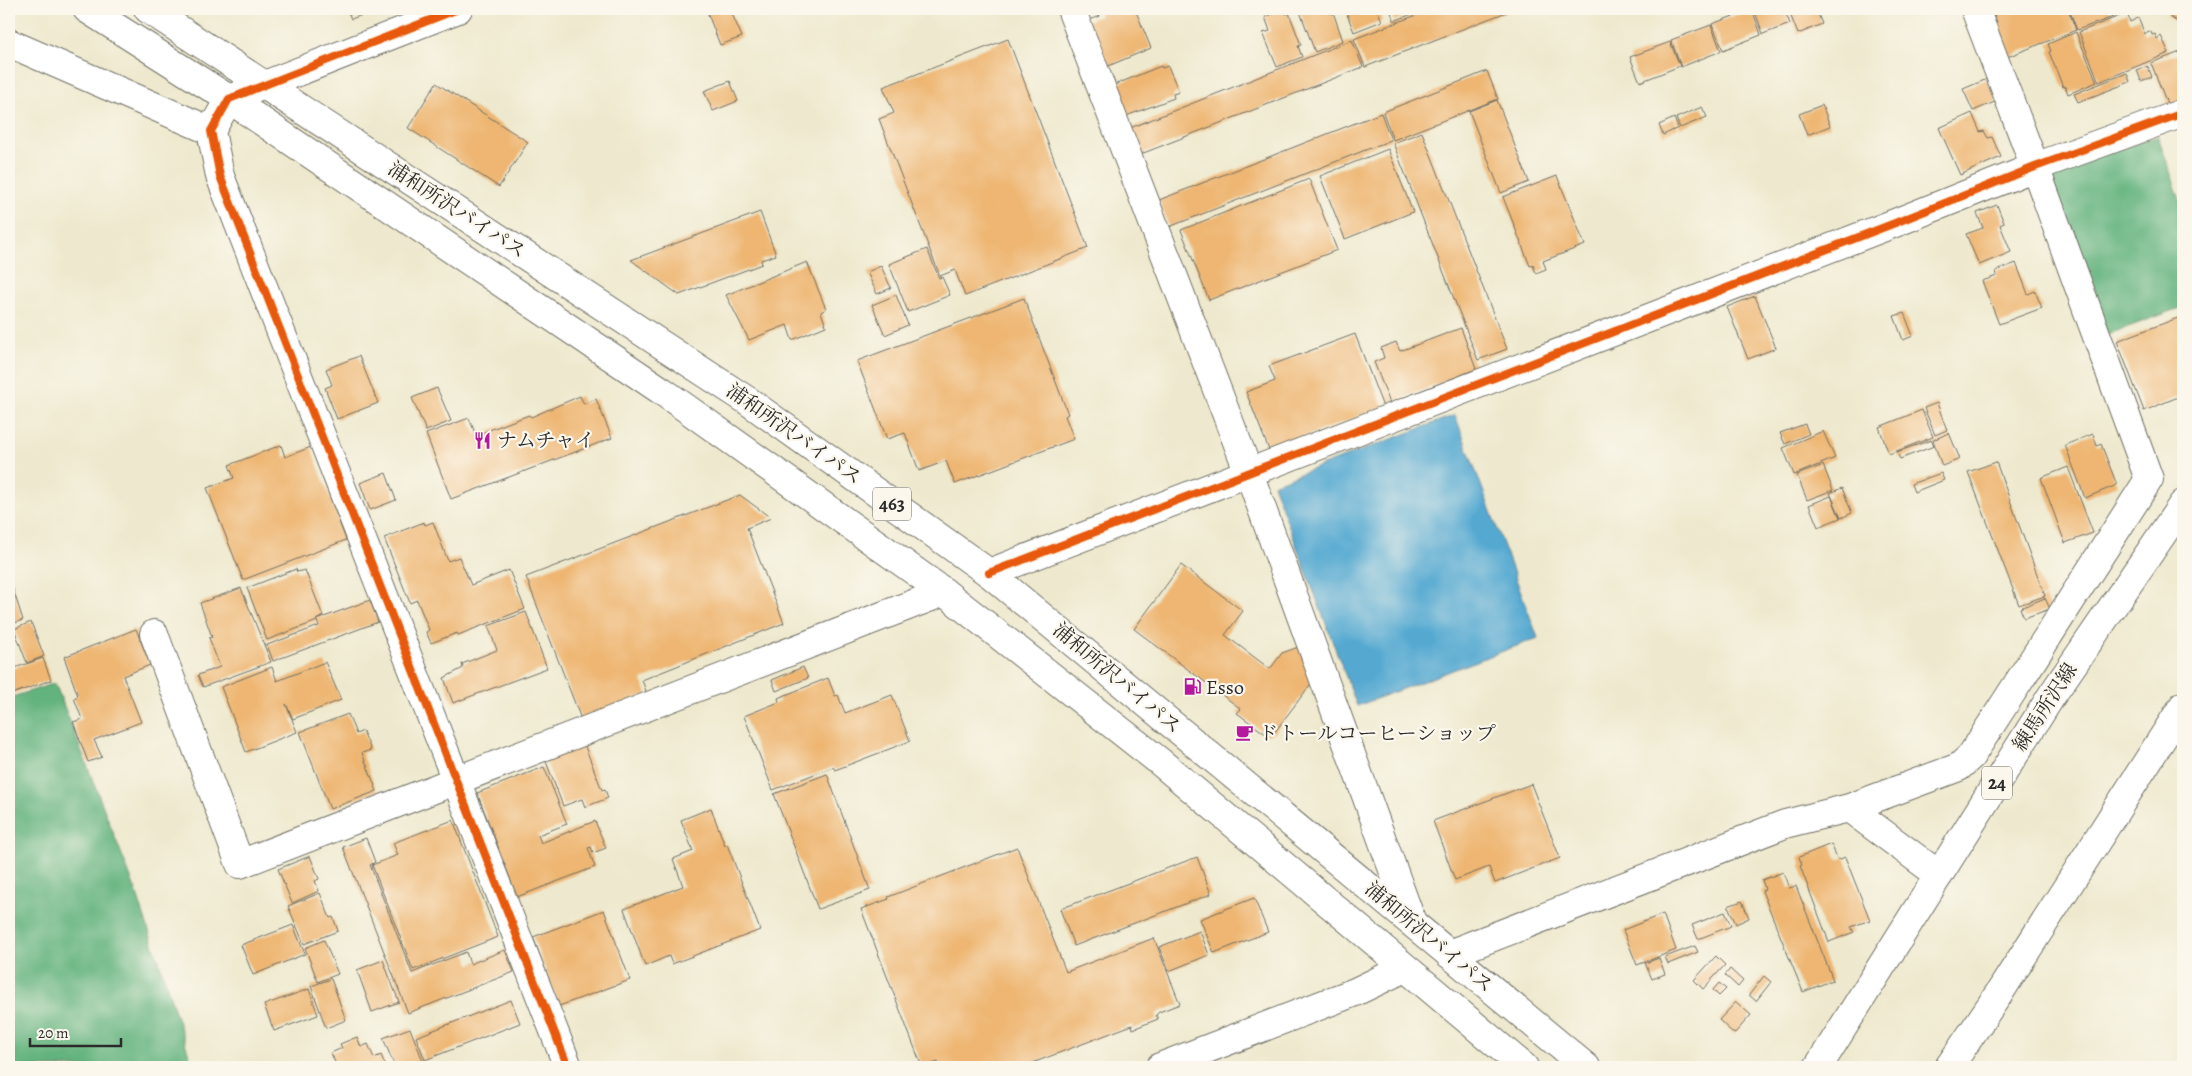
<svg xmlns="http://www.w3.org/2000/svg" width="2192" height="1076" font-family="Alegreya,'Noto Serif JP',serif">
	<style>
		.forest { fill: #64b37e; stroke: #486f54 }
		.water { fill: #55a9d1; stroke: #406a7e }
		.building { fill: #eeb672 }
		.lines { fill: none; stroke-linecap: round; stroke-linejoin: round }
		.minor-casing { stroke: #6f6e64; stroke-width: 30 }
		.primary-casing { stroke: #6f6e64; stroke-width: 30 }
		.trunk-casing { stroke: #6f6e64; stroke-width: 30 }
		.minor { stroke: #fff; stroke-width: 28 }
		.primary { stroke: #fff; stroke-width: 28 }
		.trunk { stroke: #fff; stroke-width: 28 }
		.cycleway-casing { stroke: #fbf7ec; stroke-width: 11 }
		.cycleway { stroke: #e8590c; stroke-width: 8 }
		.labels { text-anchor: middle; dominant-baseline: central; stroke-width: 4.5; stroke-linejoin: round; paint-order: stroke }
		.shield { fill: #fbf7ec; stroke: #696865; stroke-width: 1 }
		.shield-label { font-size: 19px; font-weight: bold; fill: #2b2b2b }
		.street-label { font-size: 20px; fill: #2b2b2b; stroke: #fbf7ec }
		.poi-label { font-size: 20px; fill: #2b2b2b; stroke: #fbf7ec; text-anchor: start }
	</style>
	<rect width="100%" height="100%" fill="#fbf7ec"/>
	<filter id="ink" filterUnits="userSpaceOnUse"><feTurbulence type="fractalNoise" baseFrequency=".02" numOctaves="2"/><feDisplacementMap in="SourceGraphic" scale="10" xChannelSelector="R" yChannelSelector="G"/><feConvolveMatrix kernelMatrix="1 2 1 2 8 2 1 2 1" color-interpolation-filters="sRGB"/></filter>
	<filter id="wash" filterUnits="userSpaceOnUse"><feTurbulence type="fractalNoise" baseFrequency=".0096" numOctaves="4" result="noise"/><feDisplacementMap in="SourceGraphic" scale="20" xChannelSelector="R" yChannelSelector="G"/><feGaussianBlur stdDeviation="1.12" result="paint"/><feColorMatrix in="noise" values="0 0 0 0 0 0 0 0 0 0 0 0 0 0 0 0 0 1.4 0 .05"/><feComposite in="paint" operator="in"/></filter>
	<g filter="url(#wash)">
		<rect width="100%" height="100%" fill="#eee9ce"/>
		<!-- forest -->
		<path class="forest" d="M2158,136L2183,209V307L2106,335L2047,174Z
			M55,683L136,891L193,1067H9V698Z"/>
		<!-- water -->
		<path class="water" d="M1455,415L1538,638L1357,706L1273,484Z"/>
		<g id="blocks">
			<!-- building -->
			<path class="building" d="M347,9H379L351,19Z
				M706,9H730L742,37L720,45Z
				M1103,9H1111L1112,11L1118,9H1135L1151,48L1106,67L1087,21L1100,16L1098,11Z
				M1284,9L1286,14L1289,13L1301,45L1298,46L1302,57L1277,67L1263,33L1270,31L1265,17Z
				M1299,9H1323L1324,12L1330,10L1331,14L1333,12L1343,41L1315,52Z
				M1345,9H1377L1382,21L1354,32Z
				M1390,9H1416L1417,12L1394,21Z
				M1432,9H1508L1509,11L1365,67L1354,39Z
				M1752,9L1761,35L1723,50L1712,24Z
				M1754,9H1784L1790,24L1763,34Z
				M1788,9H1816L1822,24L1798,34Z
				M2005,9H2068L2076,30L2002,59L1989,25L1997,22L1993,13Z
				M2069,9H2109L2113,17L2077,30Z
				M2171,9H2183V26L2167,15Z
				M2127,13L2130,22L2138,18L2145,34L2151,31L2152,35L2155,34L2157,39L2161,36L2169,53L2099,82L2079,32Z
				M1711,25L1721,51L1681,67L1671,40Z
				M2076,32L2097,82L2068,94L2065,86L2063,87L2049,52L2051,51L2048,44Z
				M1008,39L1088,248L965,296L955,270L940,276L879,119L894,113L883,87Z
				M1352,40L1363,67L1141,154L1130,128Z
				M1670,42L1680,66L1640,82L1630,57Z
				M2183,51V100L2168,106L2151,63Z
				M1161,66L1162,68L1168,66L1179,92L1173,94L1174,98L1126,116L1114,85Z
				M2148,66L2152,77L2141,81L2137,70Z
				M1487,71L1498,99L1393,140L1383,112Z
				M2127,73L2130,82L2078,102L2074,94Z
				M1987,79L1997,101L1973,111L1963,89Z
				M730,81L738,101L713,111L704,91Z
				M436,83L528,142L499,187L408,128Z
				M1497,100L1529,182L1501,193L1469,111Z
				M1822,105L1830,126L1807,135L1799,114Z
				M1702,107L1707,117L1680,128L1676,118Z
				M1381,113L1391,140L1169,227L1159,200Z
				M1972,113L1980,132L1984,131L1988,138L1992,137L2001,157L1960,175L1939,128Z
				M1674,118L1678,128L1663,135L1659,125Z
				M1422,132L1507,349L1478,360L1393,143Z
				M1388,149L1413,212L1345,239L1320,176Z
				M1557,176L1585,245L1543,261L1546,269L1536,273L1533,265L1530,266L1503,197Z
				M1309,179L1337,250L1209,300L1181,230Z
				M1997,205L2004,223L2000,225L2011,252L1979,265L1966,234L1983,228L1977,213Z
				M760,212L776,255L761,260L762,264L679,295L631,260Z
				M927,249L939,278L942,277L950,295L908,312L889,264Z
				M807,262L826,309L821,312L826,326L792,340L787,325L749,340L726,295Z
				M2016,263L2028,294L2035,291L2042,308L1999,324L1982,281L1997,276L1996,271Z
				M881,266L891,288L877,294L867,272Z
				M896,295L908,325L885,335L872,305Z
				M1755,296L1776,348L1748,359L1727,307Z
				M1024,298L1068,414L1065,416L1074,439L955,484L946,461L919,471L905,433L887,439L857,361Z
				M1904,313L1913,336L1903,340L1894,316Z
				M2183,316V395L2144,411L2117,341Z
				M1461,328L1476,369L1390,403L1374,362L1384,358L1381,348L1396,342L1400,351Z
				M1355,334L1383,407L1269,450L1246,392L1275,381L1269,366Z
				M359,356L378,403L337,419L325,388L332,385L326,369Z
				M437,388L451,421L426,431L412,398Z
				M580,396L584,404L596,399L612,438L451,499L426,434L469,418L476,435L529,415L531,417Z
				M1937,403L1947,430L1935,435L1924,408Z
				M1922,410L1933,437L1889,454L1879,427Z
				M1805,424L1809,434L1785,444L1780,433Z
				M1823,431L1835,458L1794,475L1783,448Z
				M1949,433L1960,459L1942,466L1933,440Z
				M2093,434L2097,446L2101,444L2117,485L2085,498L2065,445Z
				M1931,440L1934,446L1900,459L1897,452Z
				M281,445L285,457L311,447L346,540L243,580L207,488L234,478L229,465Z
				M1996,462L2045,596L2019,605L1968,472Z
				M1823,465L1833,490L1807,500L1797,475Z
				M2068,467L2093,533L2065,543L2041,478Z
				M386,473L396,500L370,510L360,483Z
				M1941,473L1944,480L1914,492L1911,484Z
				M1842,488L1852,513L1841,518L1830,493Z
				M740,495L771,518L747,528L784,623L642,680L647,694L581,719L526,577Z
				M1831,496L1840,518L1818,527L1809,505Z
				M424,522L425,525L433,522L448,561L459,557L471,585L509,570L525,609L458,635L457,633L431,643L426,632L429,630L417,600L410,603L384,538Z
				M1181,565L1243,611L1225,635L1270,669L1282,653L1304,645L1316,677L1274,733L1267,735L1237,713L1241,709L1134,629Z
				M296,569L297,572L305,570L323,616L316,620L370,600L378,622L273,661L267,645L319,626L317,621L267,640L247,588Z
				M12,586L23,620L9,625V587Z
				M241,588L271,662L203,687L198,675L220,667L209,638L212,637L200,603Z
				M2045,598L2050,609L2024,618L2020,608Z
				M526,612L547,668L453,703L444,678L463,668L462,664L497,650L488,626Z
				M31,622L44,656L27,663L14,629Z
				M136,629L150,665L123,676L141,722L94,740L102,757L88,762L73,722L82,719L74,698L78,696L64,657Z
				M43,658L51,680L9,695V670Z
				M325,662L341,700L293,719L286,704L297,732L246,752L221,687L272,667L277,681Z
				M803,667L808,678L776,691L772,680Z
				M828,678L835,696L838,695L845,713L892,695L910,741L835,770L833,767L773,790L744,716L779,702L778,698Z
				M348,714L356,734L363,731L371,750L362,753L377,791L330,809L300,732Z
				M584,744L602,790L605,789L608,798L585,807L582,799L563,806L545,759Z
				M544,767L567,824L538,835L541,843L595,821L606,848L593,853L591,847L588,848L595,867L517,897L503,860L499,861L495,850L499,849L477,793Z
				M827,774L870,890L818,909L774,794Z
				M1531,784L1560,858L1495,883L1489,867L1455,880L1433,821Z
				M711,808L725,846L727,844L760,930L672,964L669,956L645,966L624,909L683,886L673,859L693,851L681,820Z
				M453,820L498,937L413,970L372,865L398,855L393,843Z
				M366,838L375,862L370,865L412,973L466,952L470,964L505,950L514,972L408,1013L343,847Z
				M1831,844L1838,860L1845,857L1870,920L1851,927L1854,932L1829,942L1800,866L1802,865L1799,857Z
				M1017,847L1066,972L1154,938L1180,1004L1159,1012L1156,1015L1158,1019L1133,1029L1132,1025L1022,1067H940L938,1062L922,1067L861,909L889,899L888,897Z
				M310,856L319,879L315,881L319,891L292,903L278,869Z
				M1197,857L1211,894L1074,946L1060,909Z
				M1783,872L1789,888L1796,886L1833,980L1803,992L1762,891L1765,889L1762,880Z
				M320,893L330,918L333,917L338,931L304,944L288,906Z
				M1254,898L1268,932L1214,953L1200,919Z
				M1742,901L1749,918L1736,924L1728,906Z
				M604,910L630,980L559,1006L533,937Z
				M1725,912L1731,926L1698,939L1692,925Z
				M1663,914L1676,950L1637,965L1623,930Z
				M293,925L305,954L253,975L241,945Z
				M1200,931L1209,955L1169,971L1159,947Z
				M324,940L338,974L318,982L305,948Z
				M1695,946L1698,952L1668,964L1665,957Z
				M1716,956L1725,965L1703,989L1694,980Z
				M1659,958L1665,974L1652,979L1645,963Z
				M383,960L399,1002L372,1012L357,970Z
				M1730,969L1743,981L1738,987L1725,975Z
				M1764,976L1771,982L1756,1001L1749,995Z
				M331,979L346,1020L326,1028L311,986Z
				M1719,983L1726,989L1719,996L1713,990Z
				M309,989L318,1015L274,1031L264,1005Z
				M511,1000L520,1023L425,1060L416,1037Z
				M1736,1002L1751,1015L1734,1034L1719,1020Z
				M410,1028L423,1061L406,1067H395L383,1038Z
				M357,1037L361,1047L368,1044L374,1058L381,1055L386,1067H337L331,1053L342,1048L340,1044Z"/>
		</g>
	</g>
	<g filter="url(#ink)">
		<use href="#blocks" fill-opacity="0" stroke="#6f6e64" stroke-width="1"/>
		<g class="lines">
			<defs>
				<path id="minor" d="M458,9L229,99L211,131L220,176L568,1067
					M1071,9L1249,473L1412,922
					M9,43L211,131
					M989,573L1895,223L2035,167L2183,113
					M154,634L240,864L944,592
					M1849,808L1959,767L1971,756L2149,479L2035,167L1975,9
					M1449,954L1785,824L1849,808L1939,875
					M1160,1067L1355,992L1405,968"/>
				<path id="primary" d="M1818,1067L2052,695L2183,504
					M1949,1067L1998,995L2183,706"/>
				<path id="trunk" d="M87,9L229,99L662,391L944,592L1159,761L1524,1067
					M148,9L748,401L989,573L1586,1067"/>
			</defs>
			<!-- minor casing -->
			<use href="#minor" class="minor-casing"/>
			<!-- primary casing -->
			<use href="#primary" class="primary-casing"/>
			<!-- trunk casing -->
			<use href="#trunk" class="trunk-casing"/>
			<!-- minor -->
			<use href="#minor" class="minor"/>
			<!-- primary -->
			<use href="#primary" class="primary"/>
			<!-- trunk -->
			<use href="#trunk" class="trunk"/>
			<defs>
				<path id="cycleway" d="M458,9L229,99L211,131L220,176L568,1067
					M989,573L1895,223L2035,167L2183,113"/>
			</defs>
			<!-- cycleway casing -->
			<use href="#cycleway" class="cycleway-casing"/>
			<!-- cycleway -->
			<use href="#cycleway" class="cycleway"/>
		</g>
	</g>
	<!-- icons -->
	<defs>
		<symbol id="restaurant-bare" viewBox="-9 -9 18 18"><path d="M-5-6h1v4h1v-4h1v4h1v-4h1v5L-1.5 .5V6h-2V.5L-5-1ZM5-6V6H3V1.5H1.5Q1.5-4 5-6Z" fill="#b5179e" stroke="#fbf7ec" stroke-width="2.5" paint-order="stroke"/></symbol>
		<symbol id="fuel-bare" viewBox="-9 -9 18 18"><path d="M-5.5-6h7V0h2V4h1.3V-2.5L3-4.5l.8-.8L6-3V5H2.5V1h-1V6h-7ZM-4.2-4.7v3.2H.2V-4.7Z" fill="#b5179e" stroke="#fbf7ec" stroke-width="2.5" paint-order="stroke"/></symbol>
		<symbol id="cafe-bare" viewBox="-9 -9 18 18"><path d="M-5.5-4.5H6V0H3Q3 3.5 0 3.5H-2.5Q-5.5 3.5-5.5 0ZM3-3.2v2h1.7v-2ZM-6 4.5H4V6H-6Z" fill="#b5179e" stroke="#fbf7ec" stroke-width="2.5" paint-order="stroke"/></symbol>
	</defs>
	<g fill-rule="evenodd">
		<use href="#restaurant-bare" x="470" y="428" width="25" height="25"/>
		<use href="#fuel-bare" x="1180" y="674" width="25" height="25"/>
		<use href="#cafe-bare" x="1232" y="720" width="25" height="25"/>
	</g>
	<g class="labels">
		<!-- shield labels -->
		<g class="shield">
			<rect x="873" y="487.5" width="38" height="33" rx="4"/>
			<rect x="1982" y="766.5" width="30" height="33" rx="4"/>
		</g>
		<g class="shield-label">
			<text x="892" y="504">463</text>
			<text x="1997" y="783">24</text>
		</g>
		<!-- street labels -->
		<g class="street-label">
			<text transform="translate(457 210) rotate(33)">浦和所沢バイパス</text>
			<text transform="translate(794 434) rotate(35)">浦和所沢バイパス</text>
			<text transform="translate(1117 678) rotate(40)">浦和所沢バイパス</text>
			<text transform="translate(2045 707) rotate(-57)">練馬所沢線</text>
			<text transform="translate(1429 937) rotate(40)">浦和所沢バイパス</text>
		</g>
		<!-- poi labels -->
		<g class="poi-label">
			<text x="497" y="440">ナムチャイ</text>
			<text x="1206" y="687">Esso</text>
			<text x="1258" y="733">ドトールコーヒーショップ</text>
		</g>
	</g>
	<!-- margin -->
	<rect width="2192" height="1076" fill="none" stroke="#fbf7ec" stroke-width="30"/>
	<!-- scale -->
	<path d="M30 1038v8h91v-8" fill="none" stroke="#2b2b2b" stroke-width="2.5"/>
	<text x="38" y="1038" font-size="15" fill="#2b2b2b" stroke="#fbf7ec" stroke-width="4" paint-order="stroke">20 m</text>
</svg>
